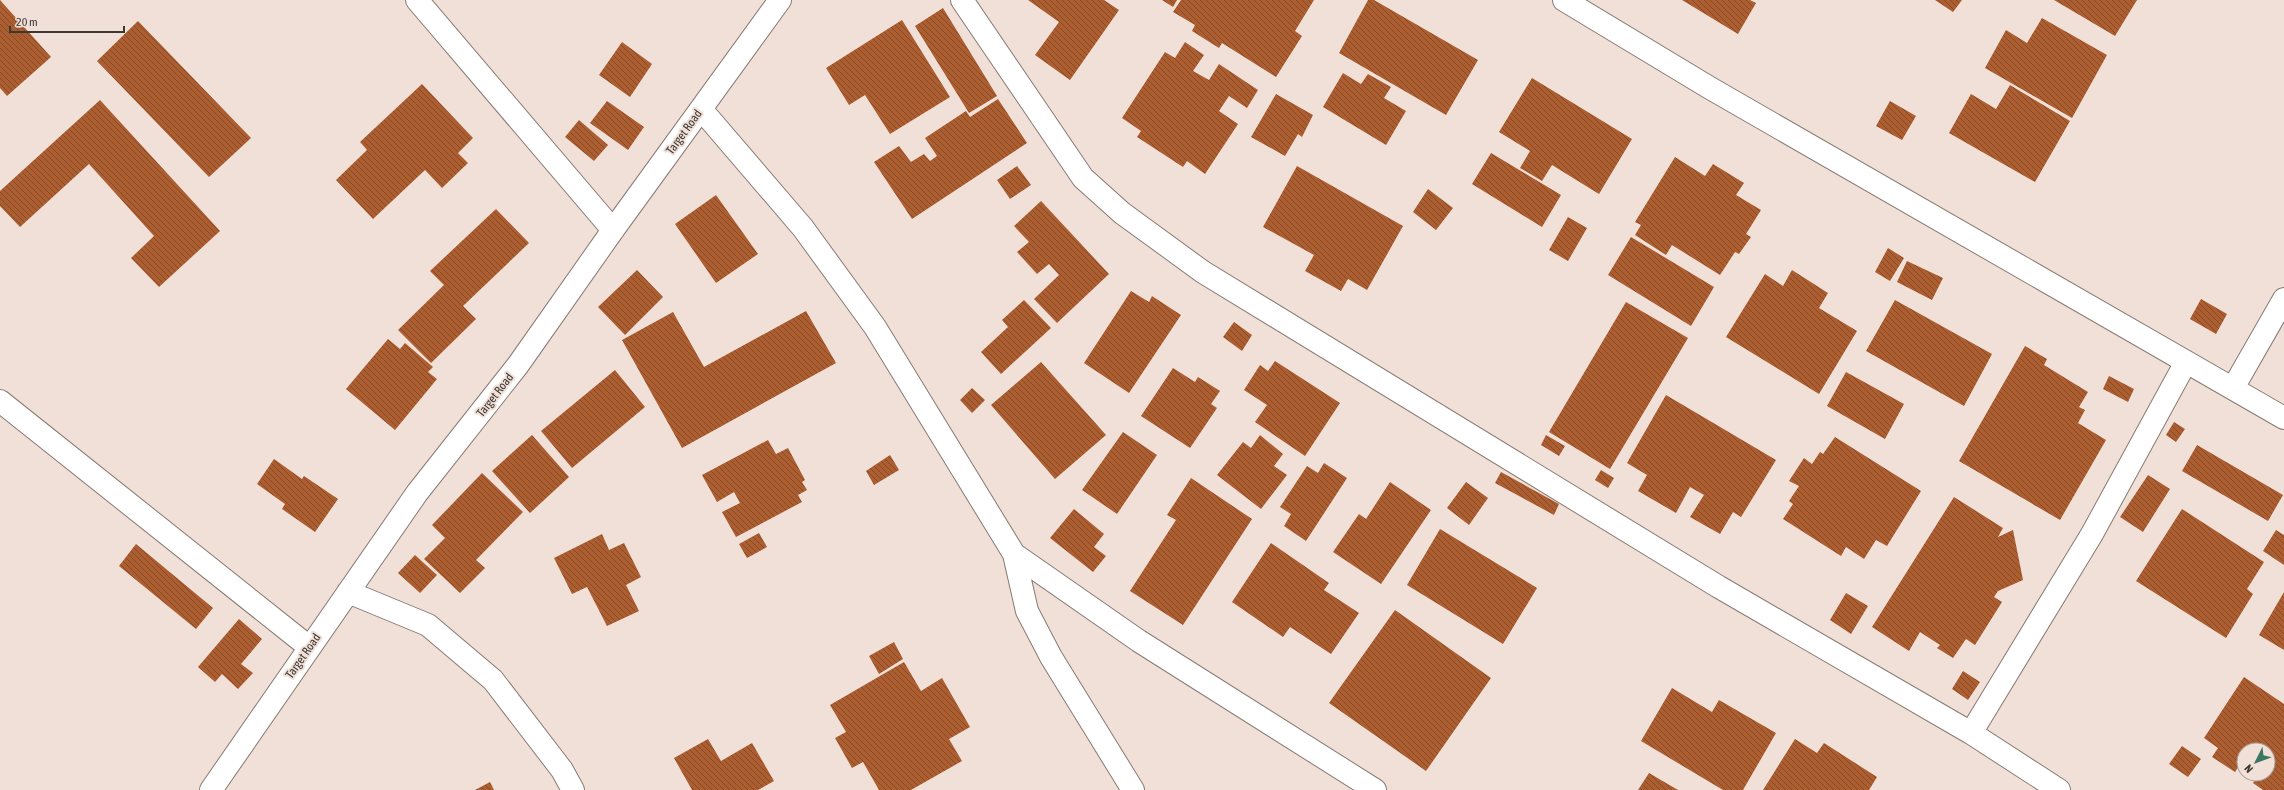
<svg xmlns="http://www.w3.org/2000/svg" width="2284" height="790" font-family="'Asap Condensed',sans-serif">
	<style>
		.building { fill: url(#building-back-hatch) }
		.lines { fill: none; stroke-linecap: round; stroke-linejoin: round }
		.minor-casing { stroke: #887a73; stroke-width: 24 }
		.minor { stroke: #fff; stroke-width: 22 }
		.labels { text-anchor: middle; dominant-baseline: central; stroke-width: 4; stroke-linejoin: round; paint-order: stroke }
		.street-label { font-size: 12px; fill: #3e3835; stroke: #f0e0d8 }
	</style>
	<defs>
		<pattern id="building-back-hatch" width="6" height="6" patternUnits="userSpaceOnUse"><rect width="6" height="6" fill="#ad5e30"/><path d="M-1 5l2 2M0 0l6 6M5-1l2 2" fill="none" stroke="#864b28"/></pattern>
	</defs>
	<rect width="100%" height="100%" fill="#f0e0d8"/>
	<!-- building -->
	<path class="building" d="M0,0L51,57L7,96L0,88Z
		M1028,0H1104L1119,10L1070,80L1035,55L1059,22Z
		M1162,0H1177L1173,7Z
		M1181,0H1314L1295,31L1302,36L1276,77L1222,43L1219,48L1192,31L1195,25L1173,12Z
		M1368,0H1374L1478,60L1446,115L1339,53Z
		M1682,0H1750L1756,3L1738,34Z
		M1935,0H1962L1953,12Z
		M2054,0H2137L2115,36Z
		M943,8L997,96L969,113L915,26Z
		M2042,18L2107,55L2072,118L1985,68L2006,30L2027,43Z
		M902,20L950,97L890,134L865,95L849,105L826,68Z
		M138,21L251,138L209,177L97,61Z
		M622,42L652,64L630,97L599,75Z
		M1185,42L1204,55L1193,71L1209,80L1219,64L1258,90L1247,108L1229,96L1219,111L1238,124L1205,174L1187,161L1183,167L1137,137L1141,131L1122,118L1165,52L1175,58Z
		M1343,73L1361,84L1368,74L1391,87L1384,98L1406,111L1386,145L1323,107Z
		M1532,78L1632,139L1599,194L1552,165L1542,181L1520,168L1530,151L1499,132Z
		M422,84L473,138L458,153L468,163L442,188L425,170L373,219L336,180L367,150L360,142Z
		M2010,85L2070,121L2035,182L1949,133L1971,94L1996,109Z
		M1276,94L1313,115L1302,137L1298,134L1285,156L1251,137Z
		M998,99L1027,143L912,219L874,162L899,146L911,162L924,154L930,161L937,156L925,138L966,111L970,117Z
		M100,100L220,231L159,287L131,258L154,236L89,164L20,227L0,206V191Z
		M607,101L644,127L628,150L590,123Z
		M1890,101L1916,116L1902,140L1876,126Z
		M579,120L608,145L594,161L565,137Z
		M1491,153L1561,195L1542,227L1472,184Z
		M1675,157L1705,176L1713,164L1744,183L1736,195L1761,210L1746,234L1751,237L1739,254L1735,252L1720,275L1672,245L1666,255L1635,235L1641,225L1635,222Z
		M1017,166L1031,185L1010,199L997,180Z
		M1297,166L1403,226L1367,290L1348,279L1341,291L1305,271L1314,255L1263,227Z
		M1428,189L1453,208L1436,230L1413,212Z
		M716,195L758,254L716,283L675,224Z
		M1041,201L1109,274L1057,323L1034,299L1059,275L1049,264L1037,274L1017,252L1029,242L1014,226Z
		M496,209L529,243L463,306L476,319L431,363L398,330L444,285L430,271Z
		M1568,217L1587,228L1568,261L1549,250Z
		M1631,237L1714,287L1691,326L1608,275Z
		M1888,248L1904,258L1890,281L1875,272Z
		M1907,261L1943,278L1932,300L1897,282Z
		M637,270L663,297L625,335L598,307Z
		M1792,270L1828,293L1819,308L1857,331L1819,394L1726,337L1765,274L1783,286Z
		M1131,291L1149,302L1152,296L1181,315L1129,393L1084,363Z
		M2201,299L2227,314L2216,334L2190,319Z
		M1024,300L1051,328L1001,374L981,352L1008,327L1002,320Z
		M1895,300L1992,354L1964,406L1866,351Z
		M1626,302L1688,338L1610,469L1549,432Z
		M806,311L836,363L682,448L622,340L673,312L704,367Z
		M1234,322L1252,335L1242,351L1223,337Z
		M388,339L400,349L405,343L433,367L428,372L437,379L395,430L346,389Z
		M2025,346L2047,359L2044,365L2088,392L2079,407L2085,410L2078,423L2106,440L2060,520L1959,461Z
		M1275,361L1340,403L1305,456L1255,422L1267,405L1244,390L1260,365L1268,371Z
		M1041,362L1106,435L1055,479L991,405Z
		M1173,368L1195,382L1198,377L1220,391L1211,404L1217,408L1190,448L1141,416Z
		M615,370L645,407L572,468L541,431Z
		M1846,372L1904,404L1885,439L1827,406Z
		M2109,376L2134,389L2128,402L2103,389Z
		M972,388L985,400L972,413L960,400Z
		M1666,395L1776,460L1741,517L1733,512L1720,534L1690,517L1704,495L1690,487L1676,513L1638,491L1647,475L1627,463Z
		M2174,422L2185,429L2176,442L2166,435Z
		M1123,432L1157,455L1117,514L1082,490Z
		M532,435L569,477L530,513L492,471Z
		M1260,435L1283,454L1274,466L1287,475L1261,509L1217,475L1243,442L1251,448Z
		M1546,435L1565,446L1559,456L1541,445Z
		M1835,437L1921,491L1887,546L1876,540L1864,559L1846,547L1841,556L1783,519L1793,504L1789,501L1799,486L1789,481L1804,458L1812,464L1820,452L1823,454Z
		M768,440L776,454L788,448L805,480L802,482L807,490L798,495L802,502L736,537L722,512L740,503L734,492L717,502L702,475Z
		M2197,445L2283,495L2268,521L2182,471Z
		M890,455L899,470L874,485L866,471Z
		M274,459L302,479L304,476L338,499L315,532L282,509L285,504L257,484Z
		M1324,463L1347,478L1306,541L1284,526L1291,514L1280,507L1307,466L1318,473Z
		M1601,470L1614,478L1608,488L1595,480Z
		M1501,472L1559,504L1554,515L1495,483Z
		M482,473L523,512L476,560L485,568L460,593L424,559L445,538L432,525Z
		M2148,475L2170,489L2143,532L2120,517Z
		M1191,478L1252,519L1183,625L1130,591L1176,520L1167,515Z
		M1390,482L1431,510L1381,584L1333,552L1359,514L1366,519Z
		M1466,482L1488,498L1469,525L1447,508Z
		M1954,497L2003,528L1998,537L2013,530L2023,580L1998,591L1994,597L2002,602L1975,645L1966,639L1953,658L1937,648L1940,645L1920,632L1909,651L1872,627Z
		M1074,509L1104,534L1094,547L1106,556L1093,572L1050,538Z
		M2182,509L2264,562L2247,589L2253,594L2226,638L2136,581Z
		M1440,529L1537,588L1503,644L1407,585Z
		M2276,530L2284,535V565L2263,551Z
		M759,533L767,547L747,558L739,544Z
		M602,534L609,550L624,543L641,577L626,585L639,611L607,626L587,587L572,594L554,558Z
		M1271,543L1329,583L1324,590L1359,613L1331,654L1290,627L1283,637L1232,602Z
		M136,544L213,608L196,629L119,566Z
		M415,555L437,575L420,593L398,573Z
		M2284,592V650L2259,635Z
		M1846,593L1868,606L1851,634L1830,620Z
		M1395,610L1491,678L1426,771L1329,703Z
		M239,619L262,639L241,664L253,673L238,689L222,674L215,682L198,667Z
		M894,642L903,659L879,674L869,656Z
		M904,662L921,691L942,678L970,727L949,739L962,761L911,790H879L863,762L852,768L835,738L846,732L830,705Z
		M1963,671L1980,682L1968,700L1952,689Z
		M2244,677L2284,704V790H2263L2253,783L2259,774H2268V750H2244V765L2241,763L2235,772L2212,757L2218,748L2204,738Z
		M1672,688L1712,712L1719,700L1776,733L1743,790H1723L1641,741Z
		M708,739L721,761L752,743L774,781L758,790H692L674,758Z
		M1795,739L1817,753L1824,743L1877,777L1869,790H1763Z
		M2182,746L2201,759L2188,777L2169,764Z
		M1649,773L1678,790H1638Z
		M490,782L494,790H475Z"/>
	<g class="lines">
		<defs>
			<path id="minor" d="M417,0L613,230
				M962,0L1083,178L1122,213L1203,272L1719,587L1971,733L2059,790
				M1564,0L1710,88L2284,418
				M701,109L803,228L875,327L1014,554L1139,641L1375,790
				M2233,388L2284,299
				M0,401L309,647
				M1014,554L1027,611L1051,657L1133,790
				M348,592L428,625L493,680L562,770L573,790
				M1971,733L2092,534L2186,362
				M211,790L417,493L518,365L613,230L780,0"/>
		</defs>
		<!-- minor casing -->
		<use href="#minor" class="minor-casing"/>
		<!-- minor -->
		<use href="#minor" class="minor"/>
	</g>
	<g class="labels">
		<!-- street labels -->
		<g class="street-label">
			<text transform="translate(684 132) rotate(-54)">Target Road</text>
			<text transform="translate(495 395) rotate(-52)">Target Road</text>
			<text transform="translate(303 656) rotate(-55)">Target Road</text>
		</g>
	</g>
	<!-- north arrow -->
	<g transform="translate(2256 762) rotate(228)"><circle r="19" fill="#f0e0d8" stroke="#a99d97"/>
	<path d="M0-3L7 15L0 10L-7 15Z" fill="#3b7863"/>
	<text y="-6" font-size="11" font-weight="bold" text-anchor="middle" fill="#3e3835">N</text>
	</g>
	<!-- scale -->
	<path d="M10 26v6h114v-6" fill="none" stroke="#3e3835" stroke-width="2"/>
	<text x="16" y="26" font-size="12" fill="#3e3835" stroke="#f0e0d8" stroke-width="3" paint-order="stroke">20 m</text>
</svg>
